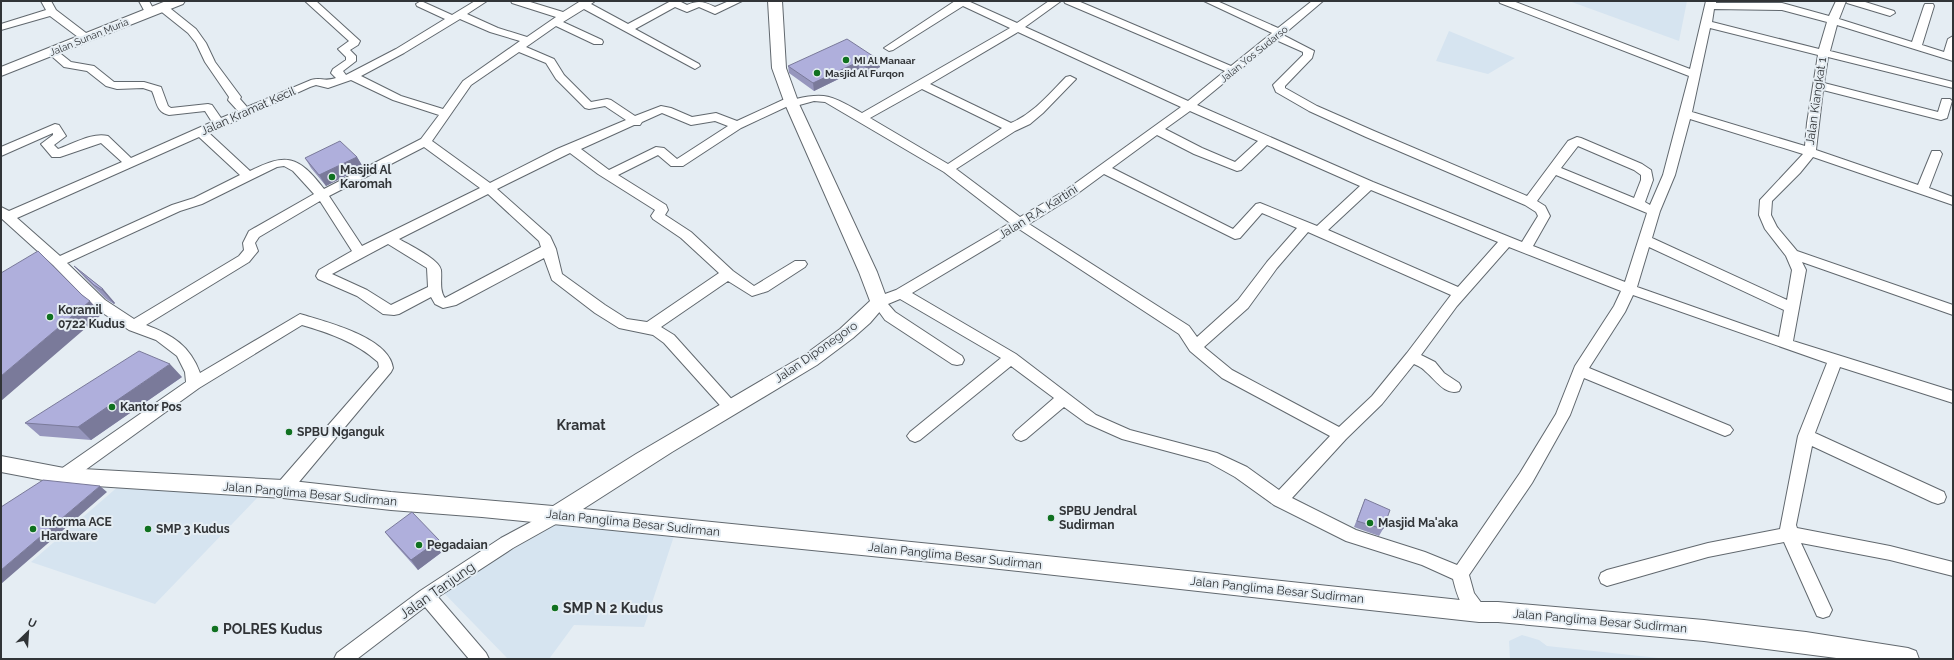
<svg xmlns="http://www.w3.org/2000/svg" width="1954" height="660" font-family="Raleway,sans-serif">
	<style>
		.built { fill: #d6e4f0 }
		.lines { fill: none; stroke-linecap: round; stroke-linejoin: round }
		.minor-casing { stroke: #61686e; stroke-width: 2 }
		.major-casing { stroke: #61686e; stroke-width: 2 }
		.minor { fill: #fff; fill-rule: evenodd }
		.major { fill: #fff; fill-rule: evenodd }
		.wall { fill: #9696bd }
		.shaded-wall { fill: #7a7a9a }
		.building { fill: #afafdc; stroke: #7a7a9a }
		.poi-dot { fill: #107120; stroke: #e5edf3; stroke-width: 1.5 }
		.labels { text-anchor: middle; dominant-baseline: central; stroke-width: 4; stroke-linejoin: round; paint-order: stroke }
		.far-street-label { font-size: 10px; fill: #313437; stroke: #e5edf3 }
		.far-poi-label { font-size: 10px; font-weight: bold; fill: #313437; stroke: #e5edf3; text-anchor: start }
		.street-label { font-size: 12px; fill: #313437; stroke: #e5edf3 }
		.poi-label { font-size: 12px; font-weight: bold; fill: #313437; stroke: #e5edf3; text-anchor: start }
		.quarter-label { font-size: 14px; font-weight: bold; fill: #313437; stroke: #e5edf3 }
		.near-street-label { font-size: 14px; fill: #313437; stroke: #e5edf3 }
		.near-poi-label { font-size: 14px; font-weight: bold; fill: #313437; stroke: #e5edf3; text-anchor: start }
	</style>
	<rect width="100%" height="100%" fill="#e5edf3"/>
	<!-- built -->
	<path class="built" d="M1569,1H1687L1679,41Z
		M1449,31L1515,58L1488,74L1436,61Z
		M128,478L259,496L155,604L31,562Z
		M557,523L674,536L644,627L574,625L549,659H508L442,591Z
		M1522,635L1539,640L1547,646L1668,659H1510L1509,641Z"/>
	<g class="lines">
		<defs>
			<path id="minor" d="M41,1H51L56,10L90,36L91,38L90,40H82L50,16L1,30V24L46,10Z
				M139,1H149L155,12L154,14H146Z
				M305,1H316L360,41L358,45L350,50L356,56V61L343,71L346,75L396,49L445,19L417,6L416,4L421,1L452,15L475,1H487L467,14L498,28L527,37L556,17L512,3L511,1H527L563,12L579,2L595,1L591,4L628,24L671,1H679L687,5C699,0 704,2 715,7L729,1H742L715,14L699,7L687,12L675,7L635,29L699,64L700,66L695,69L584,9L563,22L602,40L603,42L602,44H594L556,26L526,47L554,59L564,75L591,102L607,99L611,100L635,116L661,106L671,108L692,117L716,113L737,121L787,98L791,97L796,99C828,91 835,98 862,113L1010,28L963,6L893,50L889,51L884,48L955,1H968L1017,23L1049,1H1061L1025,27L1188,101L1225,71L1065,3L1064,1H1078L1231,66L1272,33L1204,1H1217L1278,28L1312,1H1323L1283,35L1314,51L1312,58L1285,86V88L1317,106L1374,131L1527,196L1568,141L1577,137L1581,138L1642,164L1651,170L1653,180L1645,202L1650,205L1663,175L1689,76L1500,3L1499,1H1513L1690,69L1706,1H1716V3H1782L1829,16L1836,1H1862L1894,11L1895,13L1890,16L1847,3L1846,1L1839,19L1912,42L1924,6L1925,4H1933L1934,6L1922,45L1944,52L1948,39L1953,36V61L1837,25L1830,51L1953,82V88L1828,57L1824,83L1938,112L1942,99H1950L1952,101L1947,118L1941,120L1823,90L1816,150L1918,185L1932,151H1940L1942,154L1929,188L1953,197V205L1813,157L1800,173L1772,201L1771,215L1777,227L1797,251L1953,305V315L1802,262L1806,270L1793,341L1953,391V403L1840,367L1815,433L1944,492L1946,497L1944,502L1938,504L1932,502L1812,446L1796,525L1797,528L1890,546L1953,562V576L1890,560L1801,543L1832,610L1829,616L1823,618L1817,616L1784,542L1708,557L1607,586L1601,583L1599,578L1601,573L1607,570L1708,543L1780,529L1798,436L1827,363L1633,295L1625,312L1589,368L1730,426L1733,430L1730,434L1725,436L1720,434L1584,378L1570,415L1532,483L1469,575L1474,593L1488,612L1485,618L1479,620C1462,613 1457,595 1453,579L1422,565L1346,541L1274,505L1235,477L1208,462L1122,439L1086,423L1064,407L1026,439L1021,441L1016,439L1013,435L1016,431L1054,398L1011,366L920,440L915,442L910,440L907,436L910,432L1001,358L900,299L888,304L895,312L962,356L964,360L962,364L957,365L952,364L885,320L872,302L874,298L896,290L1010,223L944,172L825,102L814,101L792,107L788,106L741,128L683,166H671L658,155L618,175L666,205L668,210L665,215L691,232L733,271L754,286L795,261H805L807,264L805,267L768,291L752,296L728,281L661,327L674,335L736,404L738,408L736,412L731,414L726,412L664,343L653,335L619,328L595,313L552,280L544,258L456,305L443,308L435,304L431,297L399,314L394,315L383,314L357,296L318,279L316,276L319,270L352,251L320,201L259,237L255,243L258,251L249,262L146,325C173,335 190,346 200,373L300,314C326,322 389,337 393,368L391,372L289,494L283,496L277,494L275,489L277,484L379,367L378,362C356,342 329,333 302,325L199,388L70,481L64,483L58,481L56,476L58,471L186,382L185,372L177,356L156,340L129,330L95,308L53,265L1,218V207L9,211L122,162L101,143L60,157H52L41,144L53,135V133L1,156V147L55,124L59,125L66,136L54,145L58,149C73,144 92,132 108,136L131,158L212,122L205,111L169,115C156,112 157,102 152,91L143,88L117,89L106,86L87,71L64,67L47,52L52,49L56,50L71,62L94,66L114,82H144L161,87L168,106L171,108L208,104L212,105L221,118L238,111L228,100L229,97L205,62L196,43L188,33L158,9L157,7L158,5H166L196,29L206,43L215,62L241,97L240,99L247,107L311,80C321,77 324,82 336,78L331,73L333,69L346,60V57L338,49L349,41ZM1714,9L1782,10L1827,22L1819,49L1712,22ZM460,19L490,32L520,41L463,81L443,109L401,96L361,76L404,53ZM1710,28L1818,55L1807,123L1805,146L1692,112ZM1018,32L1181,107L1066,190L1020,217L956,169L1015,131L1030,124L1043,113L1076,79L1070,76L1066,77C1049,94 1034,113 1011,123L930,84ZM1276,40L1303,52V55L1273,85L1276,92L1309,111L1366,137L1525,205L1536,212L1538,216L1522,242L1373,182L1197,105ZM519,52L546,63L556,79L585,108L589,109L605,106L626,120L557,149L490,183L432,141L471,85ZM351,80L393,100L439,115L421,139L324,189C298,155 286,153 250,171L209,133L310,87L316,85L328,88ZM922,89L1002,128L948,164L870,118ZM1190,111L1258,141L1235,162L1202,148L1165,129ZM662,113L691,125L715,121L728,126L677,159L664,148L656,147L609,170L581,149L634,125H640L642,122ZM1690,119L1803,154L1760,200L1759,215L1765,229L1786,256L1792,270L1787,300L1652,238L1660,211L1675,175ZM1157,135L1194,154L1237,171L1241,170L1267,145L1360,186L1317,226L1260,203L1256,204L1233,229L1112,168ZM199,137L240,175L194,198L172,205L60,256L17,218ZM1578,146L1634,170L1641,175V180L1634,198L1561,168ZM424,147L480,188L362,246L329,196ZM570,153L598,174L655,210L651,216L653,219L681,238L719,273L647,322L627,319L605,305L562,274L556,249L550,236L497,189ZM284,166L293,171L314,194L249,231L243,243L244,250L239,256L134,319L105,300L67,263L180,211L202,204L277,167ZM1104,174L1235,239L1240,238L1262,213L1297,228L1267,262L1238,300L1197,337L1189,326L1029,224L1074,196ZM1556,175L1647,213L1625,282L1533,246L1550,216L1545,206L1537,201ZM1371,190L1498,242L1458,287L1328,230ZM488,194L539,241L541,247L445,298C439,290 442,279 441,270C439,259 409,245 399,239ZM1019,229L1179,334L1190,351L1222,378L1330,436L1279,490L1247,467L1217,453L1130,430L1096,415L1016,354L912,293ZM1308,232L1451,295L1407,353L1372,396L1339,427L1232,370L1204,347L1248,308L1277,268ZM388,244L427,268L428,287L391,305L367,290L332,274ZM1509,247L1621,291L1614,306L1575,366L1556,414L1520,473L1457,565L1425,552L1356,530L1292,498L1346,439L1382,404L1414,364C1418,366 1423,368 1425,371C1435,379 1445,396 1459,391L1461,387L1459,383L1444,373L1435,362L1421,355L1457,306ZM1649,247L1784,310L1779,337L1637,287Z
				M557,508L563,510L565,515L563,520L513,548L438,597L486,653L489,659H469L425,607L357,659H334L337,653L420,591L501,538Z"/>
			<path id="major" d="M166,1H185L183,4L1,76V67Z
				M768,1H782L786,68L799,104L877,272L888,302L870,323L853,338L817,365L672,452L583,509L981,549L1479,602H1498L1704,620L1806,632L1908,648L1916,651L1919,659H1844L1704,641L1498,622H1479L981,567L482,517L391,510L283,498L64,484L1,472V456L64,468L283,480L391,492L553,506L636,454L803,356L840,329L870,301L859,272L785,104L772,68Z"/>
		</defs>
		<!-- minor casing -->
		<use href="#minor" class="minor-casing"/>
		<!-- major casing -->
		<use href="#major" class="major-casing"/>
		<!-- minor -->
		<use href="#minor" class="minor"/>
		<!-- major -->
		<use href="#major" class="major"/>
	</g>
	<!-- wall -->
	<path class="wall" d="M879,60L880,67L867,74L859,69L814,91L789,73L788,66Z
		M357,157L363,167L326,186L311,168L305,158Z
		M74,266L103,289L115,303L114,304L106,299L86,279Z
		M182,377L91,440L40,436L25,423Z
		M1365,499L1383,529L1379,536L1354,527Z
		M385,532L446,549L418,570L392,541Z"/>
	<!-- shaded-wall -->
	<path class="shaded-wall" d="M879,60L880,67L867,74L866,67Z
		M858,62L859,69L814,91L813,83Z
		M357,157L363,167L326,186L319,175Z
		M103,289L115,303L114,304L102,290Z
		M90,301L102,314L1,401V376Z
		M170,364L182,377L91,440L78,427Z
		M100,486L107,492L1,584V570Z
		M439,540L446,549L418,570L411,560Z"/>
	<!-- building -->
	<path class="building" d="M847,39L879,60L866,67L858,62L813,83L788,66Z
		M340,141L357,157L319,175L305,158Z
		M38,251L82,295L90,301L1,376V273Z
		M74,266L103,289L102,290L94,285Z
		M139,351L170,364L78,427L25,423Z
		M43,480L100,486L1,570V507Z
		M1365,499L1390,510L1383,529L1357,521Z
		M412,512L439,540L411,560L385,532Z"/>
	<!-- markers -->
	<g class="poi-dot">
		<circle cx="846" cy="60" r="4"/>
		<circle cx="817" cy="73" r="4"/>
		<circle cx="332" cy="177" r="4"/>
		<circle cx="50" cy="317" r="4"/>
		<circle cx="112" cy="407" r="4"/>
		<circle cx="289" cy="432" r="4"/>
		<circle cx="1051" cy="518" r="4"/>
		<circle cx="1370" cy="523" r="4"/>
		<circle cx="33" cy="529" r="4"/>
		<circle cx="148" cy="529" r="4"/>
		<circle cx="419" cy="545" r="4"/>
		<circle cx="555" cy="608" r="4"/>
		<circle cx="215" cy="629" r="4"/>
	</g>
	<g class="labels">
		<!-- far-street labels -->
		<g class="far-street-label">
			<text transform="translate(89 37) rotate(-22)">Jalan Sunan Muria</text>
			<text transform="translate(1254 54) rotate(-39)">Jalan Yos Sudarso</text>
		</g>
		<!-- far-poi labels -->
		<g class="far-poi-label">
			<text x="854" y="60">MI Al Manaar</text>
			<text x="825" y="73">Masjid Al Furqon</text>
		</g>
		<!-- street labels -->
		<g class="street-label">
			<text transform="translate(1816 101) rotate(-82)">Jalan Kiangkat 1</text>
			<text transform="translate(248 111) rotate(-24)">Jalan Kramat Kecil</text>
			<text transform="translate(1038 212) rotate(-32)">Jalan R.A. Kartini</text>
			<text transform="translate(816 352) rotate(-35)">Jalan Diponegoro</text>
			<text transform="translate(310 494) rotate(5)">Jalan Panglima Besar Sudirman</text>
			<text transform="translate(633 523) rotate(6)">Jalan Panglima Besar Sudirman</text>
			<text transform="translate(955 556) rotate(6)">Jalan Panglima Besar Sudirman</text>
			<text transform="translate(1277 590) rotate(6)">Jalan Panglima Besar Sudirman</text>
			<text transform="translate(1600 621) rotate(5)">Jalan Panglima Besar Sudirman</text>
		</g>
		<!-- poi labels -->
		<g class="poi-label">
			<text x="340" y="170">Masjid Al<tspan x="340" dy="14">Karomah</tspan></text>
			<text x="58" y="310">Koramil<tspan x="58" dy="14">0722 Kudus</tspan></text>
			<text x="120" y="407">Kantor Pos</text>
			<text x="297" y="432">SPBU Nganguk</text>
			<text x="1059" y="511">SPBU Jendral<tspan x="1059" dy="14">Sudirman</tspan></text>
			<text x="41" y="522">Informa ACE<tspan x="41" dy="14">Hardware</tspan></text>
			<text x="1378" y="523">Masjid Ma'aka</text>
			<text x="156" y="529">SMP 3 Kudus</text>
			<text x="427" y="545">Pegadaian</text>
		</g>
		<!-- quarter labels -->
		<g class="quarter-label">
			<text x="581" y="425">Kramat</text>
		</g>
		<!-- near-street labels -->
		<g class="near-street-label">
			<text transform="translate(437 590) rotate(-35)">Jalan Tanjung</text>
		</g>
		<!-- near-poi labels -->
		<g class="near-poi-label">
			<text x="563" y="608">SMP N 2 Kudus</text>
			<text x="223" y="629">POLRES Kudus</text>
		</g>
	</g>
	<!-- border -->
	<rect width="1954" height="660" fill="none" stroke="#313437" stroke-width="4"/>
	<!-- north arrow -->
	<g transform="translate(28 632) rotate(25)" stroke="#e5edf3" stroke-width="3" paint-order="stroke">
	<path d="M0-3L7 15L0 10L-7 15Z" fill="#313437"/>
	<text y="-6" font-size="11" font-weight="bold" text-anchor="middle" fill="#313437">U</text>
	</g>
</svg>
